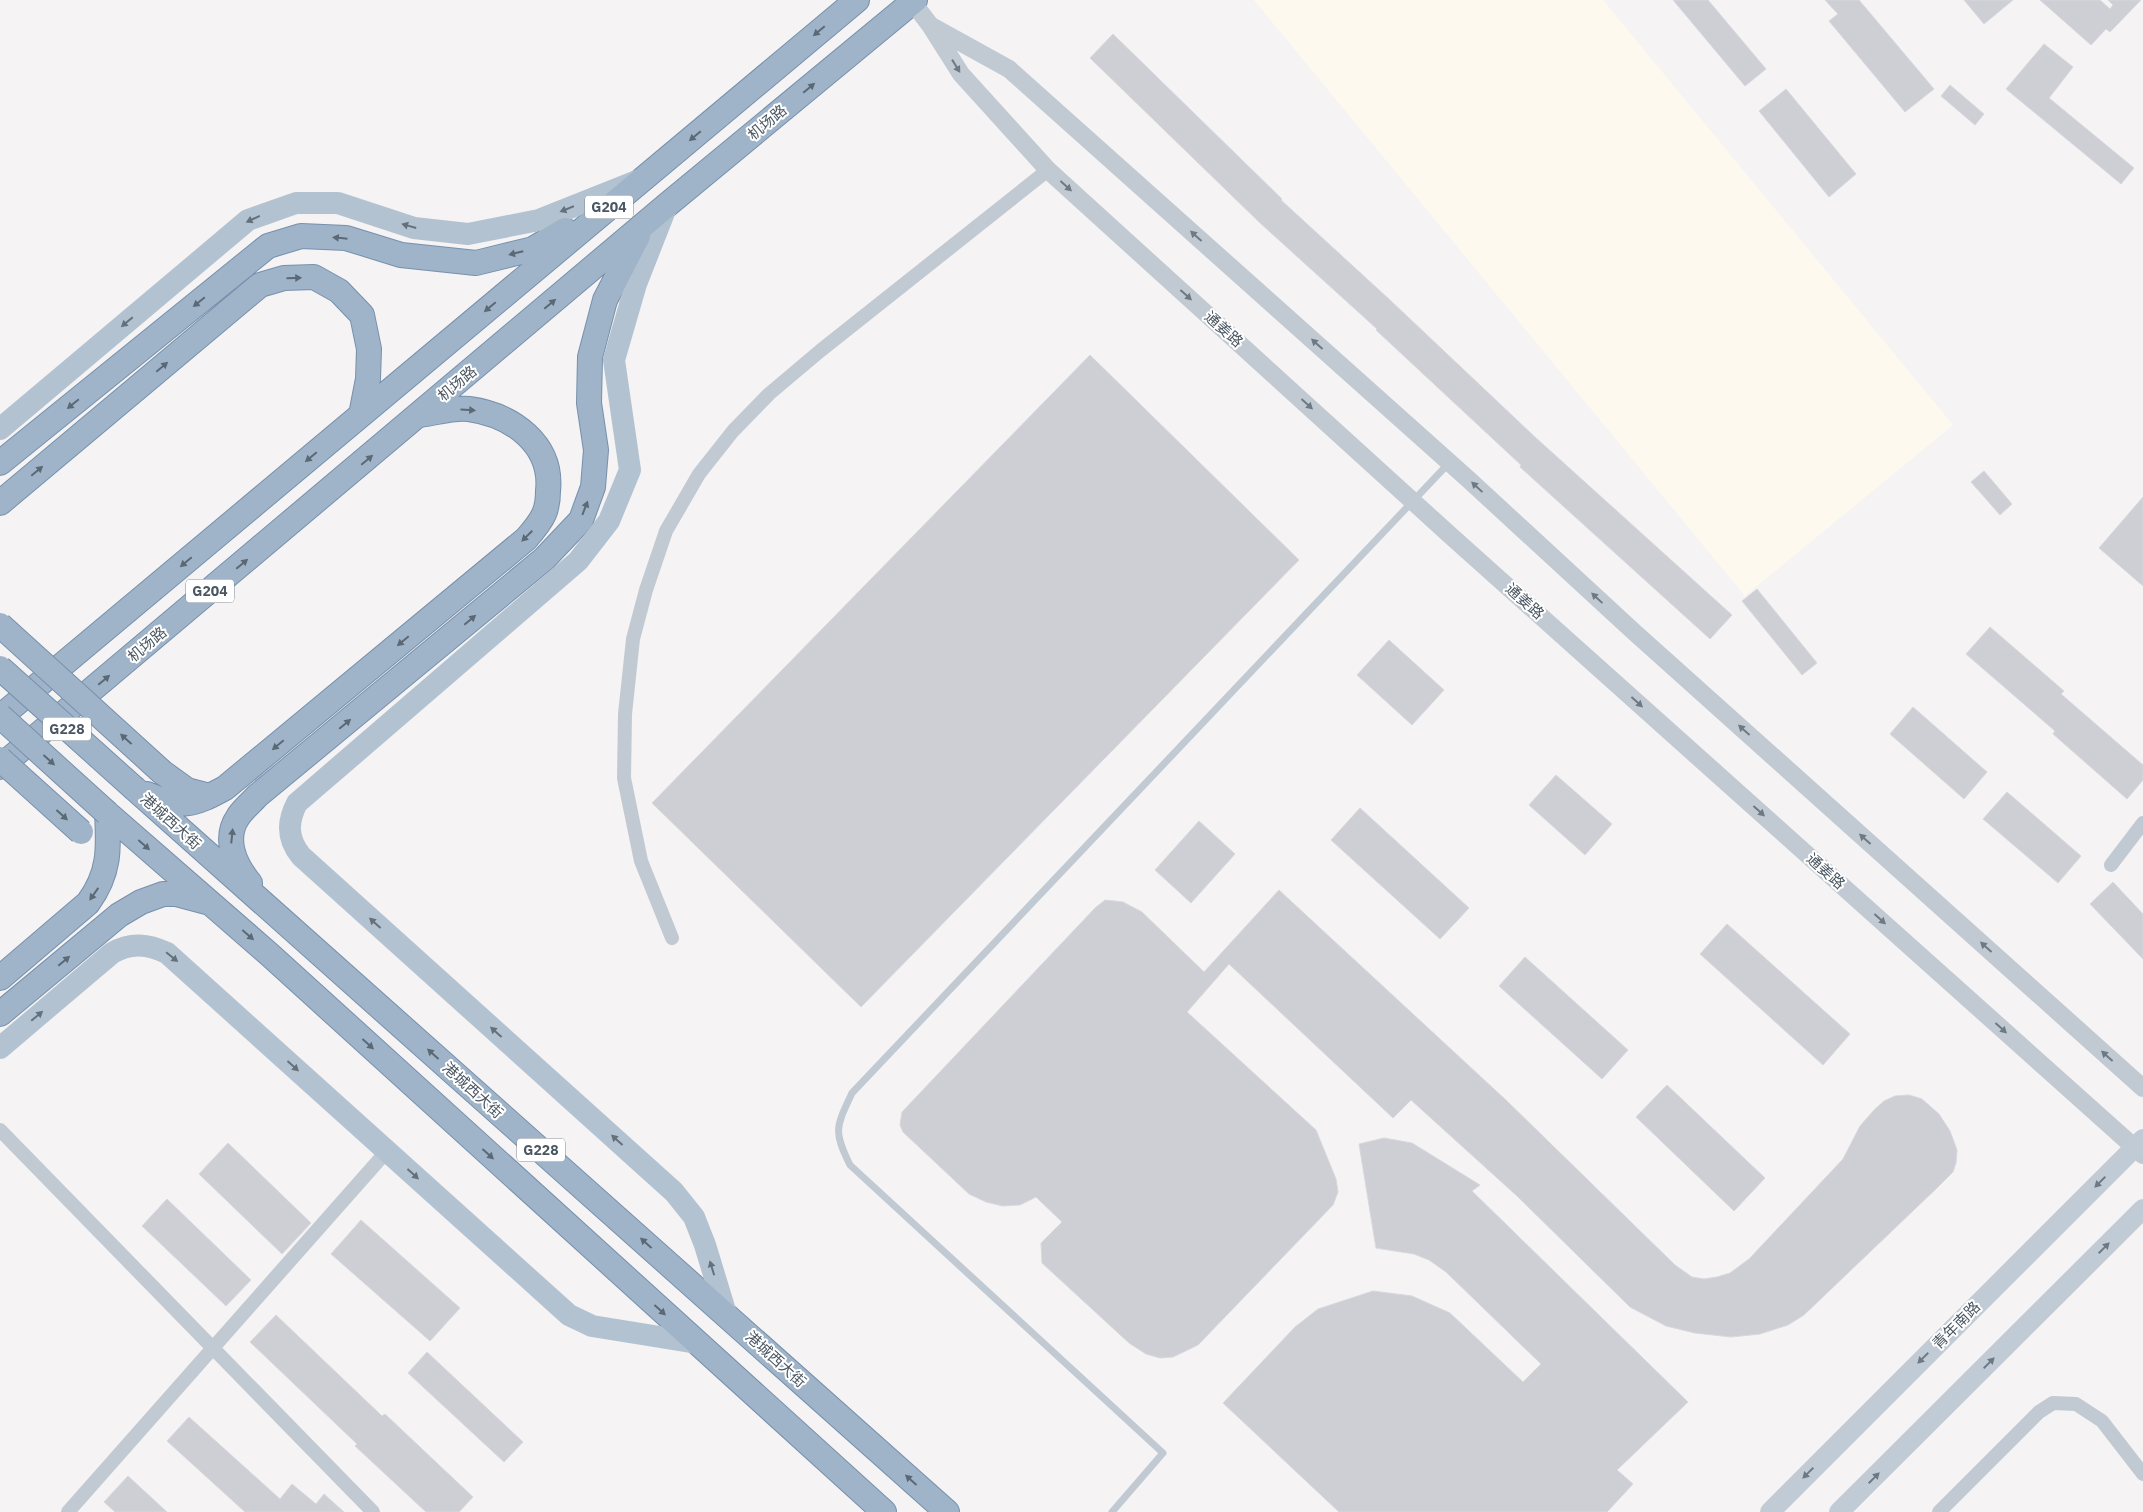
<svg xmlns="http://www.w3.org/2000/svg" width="2143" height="1512" font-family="'IBM Plex Sans','Noto Sans SC',sans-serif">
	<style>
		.commercial { fill: #fdf9ef }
		.building { fill: #cdcfd5; stroke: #d7d9de }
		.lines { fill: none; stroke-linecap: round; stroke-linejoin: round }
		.trunk-casing { stroke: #7690ad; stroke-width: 26 }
		.service { stroke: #c1cad2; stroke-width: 7 }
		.minor { stroke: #c1cad2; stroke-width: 14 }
		.tertiary { stroke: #c1cad2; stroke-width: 18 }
		.secondary { stroke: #c1cbd6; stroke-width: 20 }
		.primary { stroke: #b3c2d1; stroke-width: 22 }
		.trunk { stroke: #9fb4c9; stroke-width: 24 }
		.trunk-bridge-casing { stroke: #7690ad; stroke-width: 26; stroke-linecap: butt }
		.trunk-bridge { stroke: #9fb4c9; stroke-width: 24 }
		.oneway { fill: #5b6976 }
		.oneway2 { fill: #6e7983 }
		.oneway3 { fill: #64717d }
		.oneway4 { fill: #6e7984 }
		.labels { text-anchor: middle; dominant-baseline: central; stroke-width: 4; stroke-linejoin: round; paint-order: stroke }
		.shield { fill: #fff; stroke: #808990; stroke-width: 1 }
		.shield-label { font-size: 14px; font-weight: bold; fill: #4a5661 }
		.street-label { font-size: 15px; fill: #4a5661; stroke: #fff }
	</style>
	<rect width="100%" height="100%" fill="#f5f3f3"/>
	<!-- commercial -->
	<path class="commercial" d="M1254,0H1603L1953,425L1745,596Z"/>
	<!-- building -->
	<path class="building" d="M1673,0H1708L1766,69L1745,86Z
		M1825,0H1859L1934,89L1905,112L1829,21L1838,14Z
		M1964,0H2013L1984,24Z
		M2040,0H2100L2110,9L2113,5L2108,0H2141L2110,32L2106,29L2091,45Z
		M1113,34L1282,199L1281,200L1390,300L1535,437L1732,615L1710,639L1520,467L1521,465L1376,330L1377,329L1259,222L1090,58Z
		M2044,44L2073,67L2049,98L2134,168L2121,184L2006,89Z
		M1950,85L1984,114L1975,125L1941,96Z
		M1786,89L1856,174L1829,197L1759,111Z
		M1090,355L1299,560L861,1007L652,803Z
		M1984,471L2012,504L2000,515L1971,482Z
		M2143,497V586L2099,548Z
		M1757,589L1817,663L1802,675L1742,601Z
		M1990,627L2064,691L2061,694L2143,765V780L2127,799L2053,734L2055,731L1966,654Z
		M1389,640L1444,690L1412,725L1357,675Z
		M1913,707L1987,772L1964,799L1890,734Z
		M1556,775L1612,824L1585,855L1529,805Z
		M2007,792L2081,856L2058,883L1983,819Z
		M1360,808L1469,908L1440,939L1331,840Z
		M1199,821L1235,854L1191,903L1155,870Z
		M2113,882L2143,914V959L2090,904Z
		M1279,890L1507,1101L1675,1265L1692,1277L1704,1279L1717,1277L1730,1273L1749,1259L1843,1159L1860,1126L1875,1109L1884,1101L1895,1096L1909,1095L1922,1099L1939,1114L1950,1131L1957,1150L1956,1163L1953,1172L1938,1187L1804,1315L1788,1325L1760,1334L1731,1337L1695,1333L1666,1326L1630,1307L1517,1196L1411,1100L1393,1118L1229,964L1187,1012L1316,1130L1336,1179L1338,1192L1333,1205L1198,1345L1173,1357L1160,1358L1146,1354L1129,1343L1042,1263L1041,1243L1062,1222L1036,1197L1020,1205L1003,1206L986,1202L969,1194L903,1132L900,1125L902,1112L1095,908L1105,900L1123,902L1142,912L1204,972Z
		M1727,924L1850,1034L1823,1065L1700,954Z
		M1525,957L1628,1050L1602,1079L1499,986Z
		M1667,1085L1765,1178L1734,1211L1636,1117Z
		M1384,1138L1412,1143L1480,1185L1472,1191L1688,1402L1617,1470L1633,1484L1607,1512H1339L1223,1403L1295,1327L1318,1309L1373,1291L1412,1296L1450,1313L1523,1382L1541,1364L1446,1272L1429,1260L1414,1254L1376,1248L1359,1144Z
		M228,1143L311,1223L282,1254L199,1174Z
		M167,1199L251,1280L226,1306L142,1226Z
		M361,1220L460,1308L430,1341L331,1254Z
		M276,1315L382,1416L385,1414L473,1497L459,1512H426L355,1446L357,1444L250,1342Z
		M427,1352L523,1442L504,1462L408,1373Z
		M189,1417L280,1499L292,1484L316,1504L324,1494L344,1512H245L167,1441Z
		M128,1476L167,1512H115L104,1502Z"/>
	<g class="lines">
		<defs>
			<path id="trunk" d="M0,463L268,246L301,236L346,238L401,255L476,263L533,249L565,230
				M0,503L260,285L284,278L314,277L339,291L362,315L369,349L368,379L361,415
				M0,717L857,0
				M0,767L667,205L915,0
				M162,772L187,790L210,796
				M135,789L947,1512
				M147,794C182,809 192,806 225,788L526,539C533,531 540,523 544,514C547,507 548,498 548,491C553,444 512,415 469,409C454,407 435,413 420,415
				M107,813L270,955L884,1512
				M250,883C235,865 223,839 238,817C243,809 251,803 257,796L544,559L581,520L593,487L596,450L589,403L590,357L605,300L638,236
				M0,978L88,903C110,873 109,849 107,813
				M0,1014L119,915L141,902L163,894H176L206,902"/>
		</defs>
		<!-- trunk casing -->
		<use href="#trunk" class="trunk-casing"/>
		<!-- service -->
		<path class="service" d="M1112,1512L1163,1453L850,1165C833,1131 836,1127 852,1093L1449,463"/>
		<!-- minor -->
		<path class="minor" d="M2111,865L2143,823
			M672,938L641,861L624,778L625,714L633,639L646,590L666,531L699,474L733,431L769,394L820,351L1048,170
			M0,1130L373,1512
			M68,1512L387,1151
			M1939,1512L2039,1412L2053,1403L2076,1404L2102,1421L2143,1474"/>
		<!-- tertiary -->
		<path class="tertiary" d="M911,0L930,25L961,74L1048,170L1451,536L2143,1155
			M933,27L1009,69L1468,479L1633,631L2143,1088"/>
		<!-- secondary -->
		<path class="secondary" d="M1770,1512L2143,1139
			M1839,1512L2143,1209"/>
		<!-- primary -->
		<path class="primary" d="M667,205L636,284L614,360L630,470L609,521L578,561L297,803C287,822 287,839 301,856L674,1192L694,1217L705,1245L726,1314
			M0,429L248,220L296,203H338L414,228L468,234L539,220L637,181
			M0,1048L112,953C131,942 148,944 167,953L569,1315L592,1326L697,1343"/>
		<!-- trunk -->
		<use href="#trunk" class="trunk"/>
		<defs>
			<path id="trunk-bridge" d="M0,625L162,772
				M0,668L135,789
				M0,716L107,813
				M0,759L81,832"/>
		</defs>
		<!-- trunk-bridge casing -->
		<use href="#trunk-bridge" class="trunk-bridge-casing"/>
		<!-- trunk-bridge -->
		<use href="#trunk-bridge" class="trunk-bridge"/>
	</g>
	<!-- one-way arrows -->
	<defs><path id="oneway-solid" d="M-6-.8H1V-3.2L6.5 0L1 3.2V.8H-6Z" transform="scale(1.25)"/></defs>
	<g class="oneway">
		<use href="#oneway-solid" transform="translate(819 31) rotate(140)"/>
		<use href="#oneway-solid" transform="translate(809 88) rotate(-40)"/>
		<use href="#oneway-solid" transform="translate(695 136) rotate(140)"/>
		<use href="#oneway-solid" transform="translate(340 238) rotate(-174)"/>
		<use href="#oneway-solid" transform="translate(516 253) rotate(166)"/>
		<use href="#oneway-solid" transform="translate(294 278) rotate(-1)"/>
		<use href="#oneway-solid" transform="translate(199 302) rotate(141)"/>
		<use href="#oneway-solid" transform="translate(550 304) rotate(-40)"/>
		<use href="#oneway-solid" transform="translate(490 307) rotate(140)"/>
		<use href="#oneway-solid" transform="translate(162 367) rotate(-40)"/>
		<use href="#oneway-solid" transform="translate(73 404) rotate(141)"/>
		<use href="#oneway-solid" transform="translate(468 410) rotate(3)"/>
		<use href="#oneway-solid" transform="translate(311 457) rotate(140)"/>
		<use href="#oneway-solid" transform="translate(367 460) rotate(-40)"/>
		<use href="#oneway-solid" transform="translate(37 471) rotate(-40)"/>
		<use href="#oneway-solid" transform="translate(585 508) rotate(-69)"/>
		<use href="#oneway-solid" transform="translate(527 536) rotate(135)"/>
		<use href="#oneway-solid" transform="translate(186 562) rotate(140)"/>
		<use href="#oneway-solid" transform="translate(242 564) rotate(-40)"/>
		<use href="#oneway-solid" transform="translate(470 620) rotate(-40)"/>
		<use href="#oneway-solid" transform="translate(403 641) rotate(140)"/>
		<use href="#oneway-solid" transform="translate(104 680) rotate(-40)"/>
		<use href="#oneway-solid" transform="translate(345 724) rotate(-40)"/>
		<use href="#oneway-solid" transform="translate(126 739) rotate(-138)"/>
		<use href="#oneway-solid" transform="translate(278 745) rotate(140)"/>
		<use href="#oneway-solid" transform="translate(49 760) rotate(42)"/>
		<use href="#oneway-solid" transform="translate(62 815) rotate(42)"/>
		<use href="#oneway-solid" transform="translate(232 836) rotate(-84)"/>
		<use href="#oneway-solid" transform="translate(144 845) rotate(41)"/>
		<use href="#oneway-solid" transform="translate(94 894) rotate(125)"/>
		<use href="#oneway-solid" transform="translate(248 935) rotate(41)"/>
		<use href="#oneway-solid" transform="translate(64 961) rotate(-40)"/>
		<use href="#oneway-solid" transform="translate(368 1044) rotate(42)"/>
		<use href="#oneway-solid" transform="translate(433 1054) rotate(-138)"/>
		<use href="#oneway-solid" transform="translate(488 1154) rotate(42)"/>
		<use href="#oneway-solid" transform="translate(646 1243) rotate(-138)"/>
		<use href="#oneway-solid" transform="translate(660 1310) rotate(42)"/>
		<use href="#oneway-solid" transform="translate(911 1480) rotate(-138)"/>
	</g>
	<g class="oneway2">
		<use href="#oneway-solid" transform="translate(956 66) rotate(58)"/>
		<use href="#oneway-solid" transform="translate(1066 186) rotate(42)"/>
		<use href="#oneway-solid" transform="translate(1196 236) rotate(-138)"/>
		<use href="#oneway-solid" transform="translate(1186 295) rotate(42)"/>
		<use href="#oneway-solid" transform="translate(1317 344) rotate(-138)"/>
		<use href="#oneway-solid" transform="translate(1307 404) rotate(42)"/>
		<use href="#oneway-solid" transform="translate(1477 487) rotate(-137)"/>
		<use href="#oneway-solid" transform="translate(1597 598) rotate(-137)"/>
		<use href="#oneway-solid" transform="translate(1637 702) rotate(42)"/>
		<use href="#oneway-solid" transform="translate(1744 730) rotate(-138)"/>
		<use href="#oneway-solid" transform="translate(1759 811) rotate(42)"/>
		<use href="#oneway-solid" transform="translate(1865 839) rotate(-138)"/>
		<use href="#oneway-solid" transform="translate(1880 919) rotate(42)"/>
		<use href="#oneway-solid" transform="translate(1986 947) rotate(-138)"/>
		<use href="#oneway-solid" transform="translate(2001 1028) rotate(42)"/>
		<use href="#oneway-solid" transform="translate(2107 1056) rotate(-138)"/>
	</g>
	<g class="oneway3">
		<use href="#oneway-solid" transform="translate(567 209) rotate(158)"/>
		<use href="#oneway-solid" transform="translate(253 219) rotate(155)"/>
		<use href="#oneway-solid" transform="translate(409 226) rotate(-164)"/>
		<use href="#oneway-solid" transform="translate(127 322) rotate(140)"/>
		<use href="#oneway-solid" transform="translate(375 923) rotate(-138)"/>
		<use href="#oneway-solid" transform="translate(172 957) rotate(39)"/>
		<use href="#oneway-solid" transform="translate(37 1016) rotate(-40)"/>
		<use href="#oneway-solid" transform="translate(496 1032) rotate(-138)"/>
		<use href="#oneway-solid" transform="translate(293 1066) rotate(42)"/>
		<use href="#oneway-solid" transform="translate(617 1140) rotate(-138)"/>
		<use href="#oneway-solid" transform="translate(413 1174) rotate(42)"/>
		<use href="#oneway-solid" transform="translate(712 1268) rotate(-107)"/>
	</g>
	<g class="oneway4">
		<use href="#oneway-solid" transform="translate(2100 1182) rotate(135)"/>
		<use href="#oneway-solid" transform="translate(2104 1248) rotate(-45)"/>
		<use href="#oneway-solid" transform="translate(1923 1358) rotate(135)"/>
		<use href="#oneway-solid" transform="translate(1989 1363) rotate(-45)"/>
		<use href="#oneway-solid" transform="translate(1808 1473) rotate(135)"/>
		<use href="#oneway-solid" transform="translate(1874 1478) rotate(-45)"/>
	</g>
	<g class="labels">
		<!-- shield labels -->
		<g class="shield">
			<rect x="585" y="195.5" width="48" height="23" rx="4"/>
			<rect x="186" y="579.5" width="48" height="23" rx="4"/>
			<rect x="43" y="717.5" width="48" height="23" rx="4"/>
			<rect x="517" y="1138.5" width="48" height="23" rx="4"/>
		</g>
		<g class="shield-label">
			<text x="609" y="207">G204</text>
			<text x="210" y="591">G204</text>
			<text x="67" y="729">G228</text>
			<text x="541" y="1150">G228</text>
		</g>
		<!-- street labels -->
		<g class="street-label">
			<text transform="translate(767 122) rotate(-40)">机场路</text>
			<text transform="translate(1224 329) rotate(42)">通姜路</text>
			<text transform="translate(457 383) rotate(-40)">机场路</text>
			<text transform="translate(1525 601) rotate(42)">通姜路</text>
			<text transform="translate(147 644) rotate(-40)">机场路</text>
			<text transform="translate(171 821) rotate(42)">港城西大街</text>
			<text transform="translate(1826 871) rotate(42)">通姜路</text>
			<text transform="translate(473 1090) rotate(42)">港城西大街</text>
			<text transform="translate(1956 1325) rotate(-45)">青年南路</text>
			<text transform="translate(776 1359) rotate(42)">港城西大街</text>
		</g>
	</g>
</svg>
